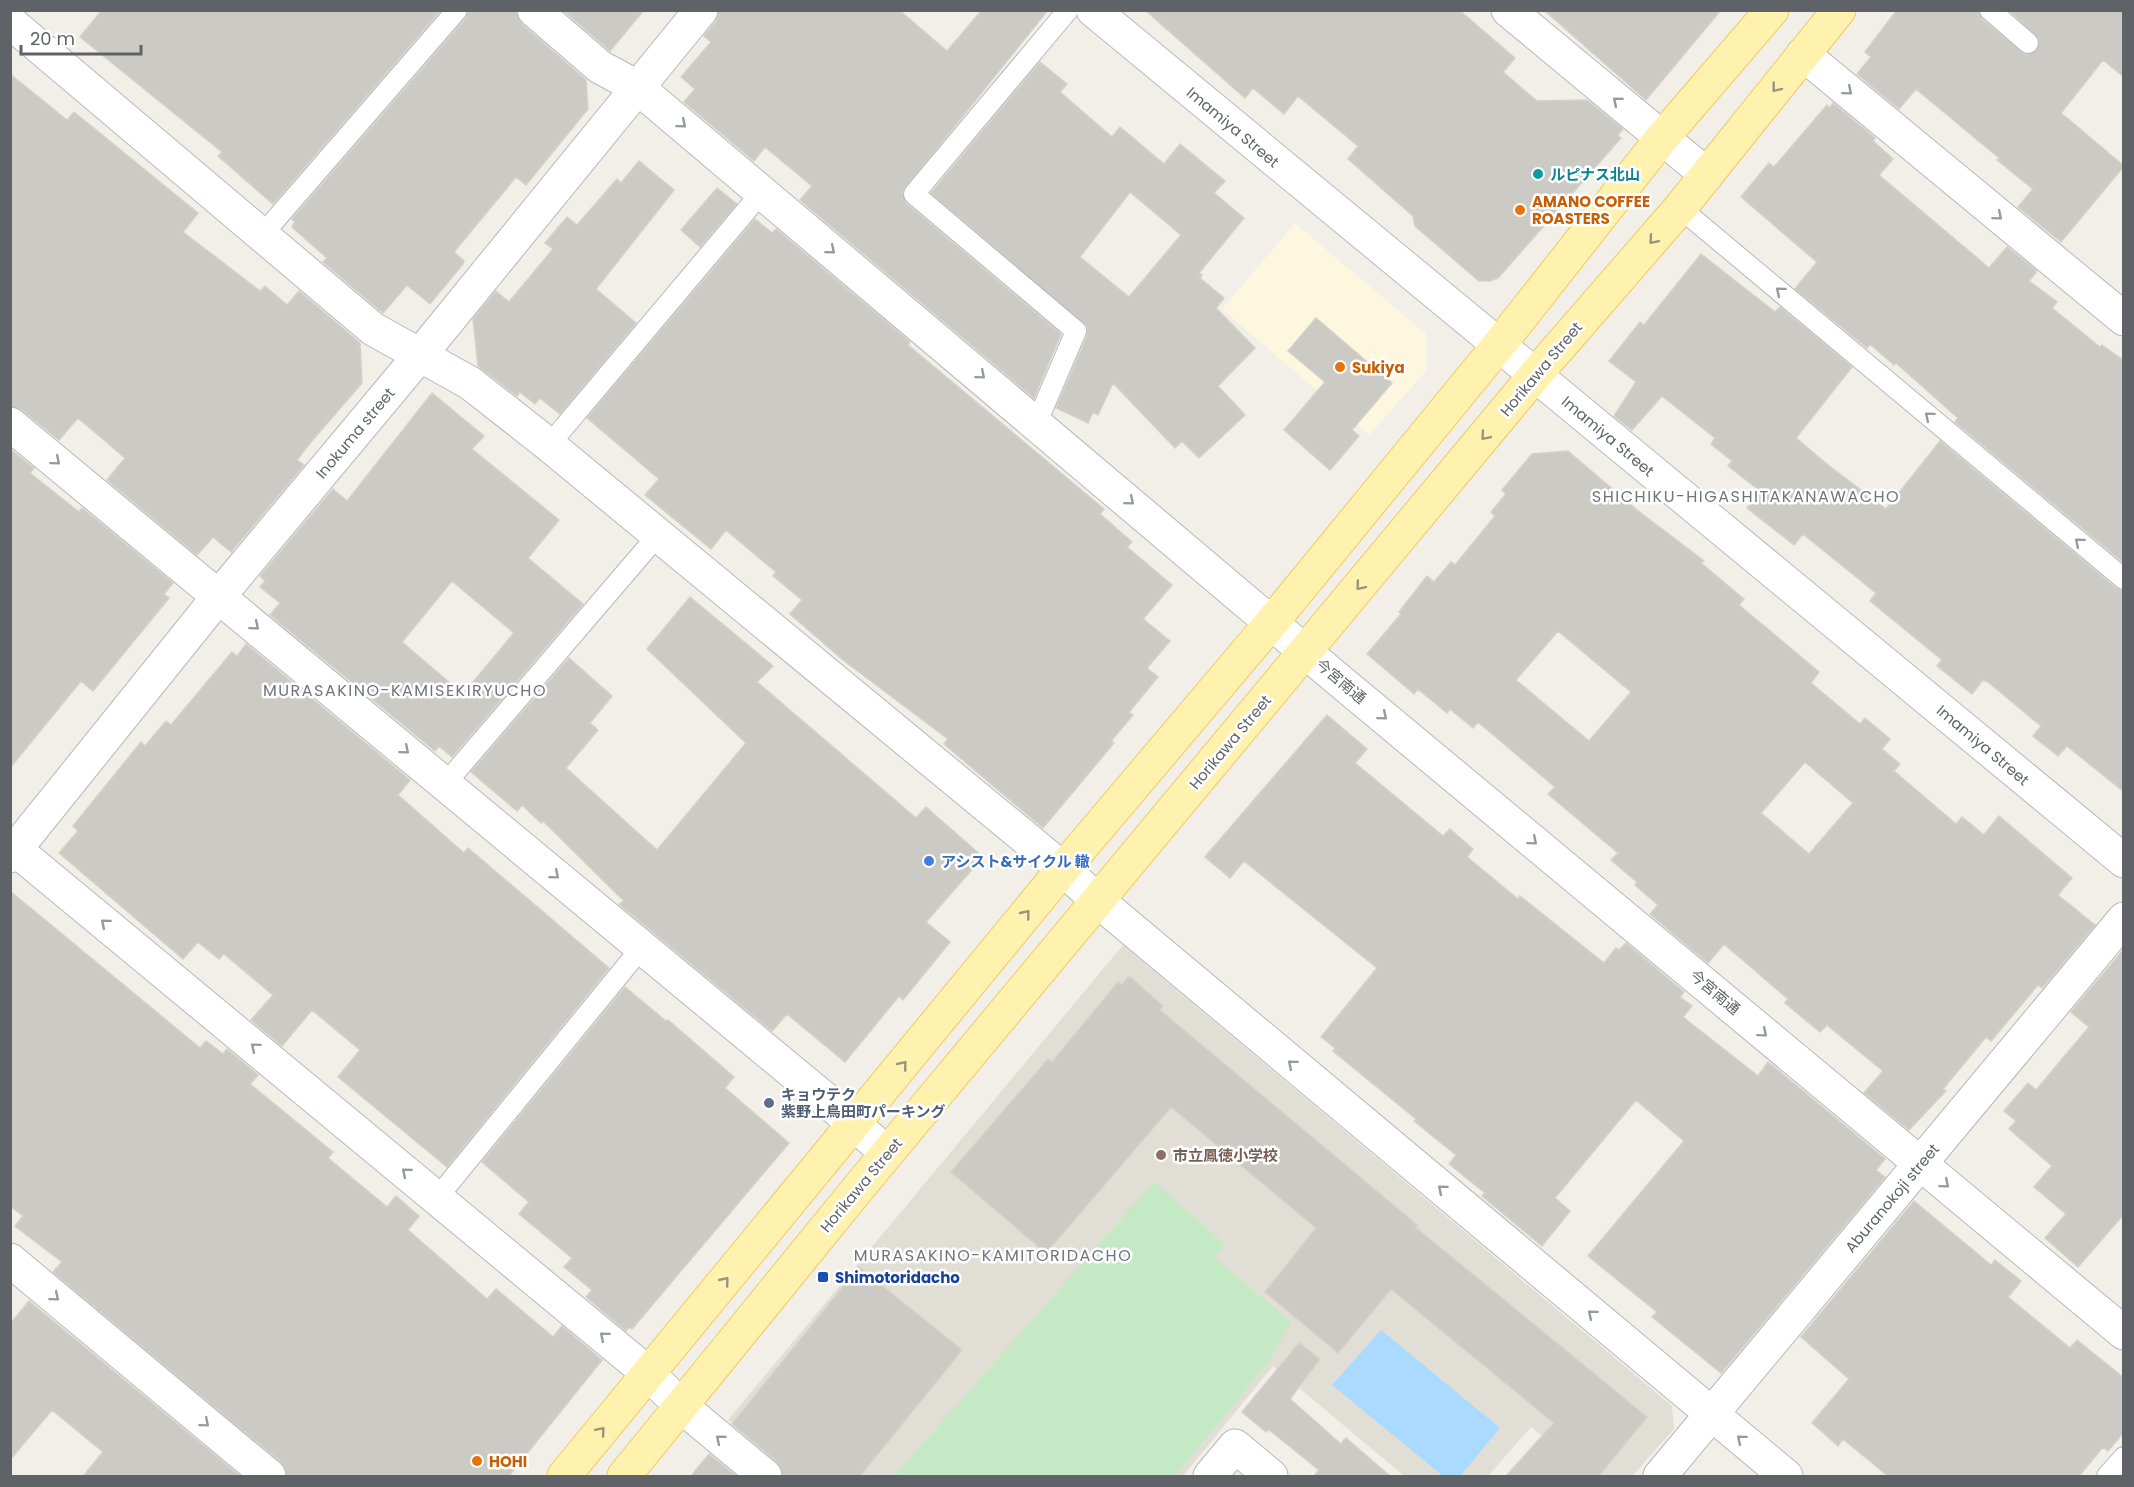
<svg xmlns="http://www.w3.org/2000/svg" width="2134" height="1487" font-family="Poppins,'Noto Sans JP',sans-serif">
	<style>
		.commercial { fill: #fef7e0 }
		.education { fill: #e1ded6 }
		.green { fill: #c5e8c5 }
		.water { fill: #aadaff }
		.building { fill: #cccac5; stroke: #d6d1c6; stroke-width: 1.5; fill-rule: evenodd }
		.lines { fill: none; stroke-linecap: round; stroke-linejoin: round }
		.lane-casing { stroke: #b5b8bc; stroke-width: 22 }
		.street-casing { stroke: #b5b8bc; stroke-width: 35 }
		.secondary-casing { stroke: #b6babf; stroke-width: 35 }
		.primary-casing { stroke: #f2c960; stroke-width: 35 }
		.lane { stroke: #fff; stroke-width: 20 }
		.street { stroke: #fff; stroke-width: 33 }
		.secondary { stroke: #fff; stroke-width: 33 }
		.primary { stroke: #fff2af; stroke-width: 33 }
		.oneway { stroke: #979581 }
		.oneway2 { stroke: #979a9d }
		.culture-dot { fill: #0f9aa8; stroke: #fff; stroke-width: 2 }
		.food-dot { fill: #e8710a; stroke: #fff; stroke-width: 2 }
		.shop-dot { fill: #3f7fe0; stroke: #fff; stroke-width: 2 }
		.service-dot { fill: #5c6f8a; stroke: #fff; stroke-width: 2 }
		.education-dot { fill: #8d6e63; stroke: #fff; stroke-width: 2 }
		.transit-dot { fill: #1a4fb4; stroke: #fff; stroke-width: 2 }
		.labels { text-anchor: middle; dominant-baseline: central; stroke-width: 5; stroke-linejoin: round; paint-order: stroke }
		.street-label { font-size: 15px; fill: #5f6368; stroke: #fff }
		.culture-label { font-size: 15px; font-weight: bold; fill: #0d838f; stroke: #fff; text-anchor: start }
		.food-label { font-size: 15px; font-weight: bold; fill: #c56008; stroke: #fff; text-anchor: start }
		.shop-label { font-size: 15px; font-weight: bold; fill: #366cbe; stroke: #fff; text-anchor: start }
		.service-label { font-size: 15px; font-weight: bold; fill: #4e5e75; stroke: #fff; text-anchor: start }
		.education-label { font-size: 15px; font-weight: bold; fill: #785e54; stroke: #fff; text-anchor: start }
		.transit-label { font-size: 15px; font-weight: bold; fill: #164399; stroke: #fff; text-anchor: start }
		.neighbourhood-label { font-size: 16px; letter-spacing: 1.5px; fill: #70757a; stroke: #fff }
	</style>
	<rect width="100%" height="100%" fill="#f1efe8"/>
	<!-- commercial -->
	<path class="commercial" d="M1295,223L1426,334L1427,370L1369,435L1222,309Z"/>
	<!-- education -->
	<path class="education" d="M1123,945L1672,1406L1674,1429L1632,1476H1593L1531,1427L1488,1476H1404L1273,1366L1183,1476H796L728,1420Z"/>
	<!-- green -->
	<path class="green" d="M1154,1182L1225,1244L1215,1258L1291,1322L1268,1363L1175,1476H894Z"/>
	<!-- water -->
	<path class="water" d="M1381,1330L1500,1428L1460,1476H1443L1332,1385Z"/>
	<!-- building -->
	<path class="building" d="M102,10H441L273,204L218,156L222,152L80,37Z
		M469,10H516L522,24L586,80L588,109L526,185L516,177L454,252L464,261L463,264L430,304L407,285L383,313L323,262L327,258L292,227L295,222L292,219L466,18Z
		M563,10H644L610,51Z
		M719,10H899L947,51L982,10H1048L902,192L906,203L1061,334L1034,398L800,200L812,186L765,147L754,161L684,102L695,89L681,77L711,42L704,36L716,21Z
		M1145,10H1459L1515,58L1503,72L1537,101L1587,100L1623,129L1618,135L1621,138L1498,278L1490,281H1479L1415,226L1413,216L1348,159L1358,146L1298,96L1284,114L1253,88L1245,98Z
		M1544,10H1721L1646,100Z
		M1897,10H1978L1982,19L2026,55L2037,50L2039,39L2009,10H2124V77L2103,60L2061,113L2124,166L2061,242L2018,207L2033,189L1997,160L1999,158L1916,89L1899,109L1857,74L1871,57L1865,52Z
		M1040,62L1067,84L1060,92L1112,137L1120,127L1164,164L1180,144L1225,181L1214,193L1244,218L1199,273L1202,275L1200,278L1224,298L1216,308L1255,348L1218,386L1245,415L1199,458L1182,441L1175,448L1113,383L1098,415L1093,412L1088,423L1056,408L1087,336V328L931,193ZM1130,192L1181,235L1129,297L1080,257Z
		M10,74L67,120L74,112L198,213L183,232L260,291L265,286L287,305L299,291L360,343L362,383L311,442L297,460L304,465L231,552L213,537L197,555L107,480L125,458L78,418L59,440L22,410L10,406Z
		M1833,103L1875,138L1873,141L1893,159L1879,175L1989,268L2007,247L2037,271L2029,281L2057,302L2052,308L2100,347L2102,345L2124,361V563L1955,422L1958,418L1896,363L1894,365L1870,344L1867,348L1795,289L1817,262L1741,197L1769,163L1774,167L1827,105L1830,108Z
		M639,161L674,190L596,289L636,323L560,414L540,398L535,404L520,392L517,396L478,366L473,319L496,291L509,302L553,249L545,243L567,217L577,225L617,179L621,183Z
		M717,188L737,204L700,247L681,230Z
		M755,219L772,233L776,229L910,342L908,345L1104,509L1100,514L1132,542L1127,547L1172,585L1143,619L1170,641L1147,668L1158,677L1129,712L1133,715L1111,741L1114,743L1043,828L944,744L948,739L843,660L790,614L802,600L773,576L776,572L726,530L711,549L645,495L659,479L587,418Z
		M1701,254L1775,312L1780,307L1852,367L1796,438L1828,465L1886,509L1940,441L2116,588L2124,591V792L2067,746L2058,756L2033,736L2041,726L1988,682L1983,680L1972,694L1937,666L1942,660L1870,601L1876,593L1803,534L1794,545L1747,508L1760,491L1728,466L1732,461L1711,444L1715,438L1662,396L1632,430L1614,416L1636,382L1609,361L1640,322L1644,325Z
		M1316,318L1392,383L1352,430L1359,436L1330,470L1284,430L1325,382L1288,351Z
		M432,393L484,436L472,449L559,520L528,558L583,604L452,757L439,746L435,751L270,615L280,603L260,587L265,581L260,576L333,489L347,501ZM452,581L514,633L463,694L402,642Z
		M10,449L34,468L30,473L79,512L82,508L173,583L164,594L169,598L93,691L81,681L10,768Z
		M1568,451L1637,510L1704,561L1701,563L1744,599L1739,605L1819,672L1811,683L1860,724L1865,718L1890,739L1882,749L1900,764L1894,771L1956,824L1962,817L1984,835L1999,816L2072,878L2058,895L2095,925L2042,988L2038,985L1991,1041L1986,1037L1943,1089L1946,1091L1909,1130L1864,1093L1883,1071L1827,1025L1820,1032L1785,1003L1788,999L1724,944L1708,963L1650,914L1658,905L1635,885L1637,882L1611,860L1618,853L1548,794L1555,787L1478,722L1473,728L1450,709L1447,713L1418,689L1414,694L1367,654L1401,614L1399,612L1427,576L1434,582L1451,562L1455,565L1495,516L1491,512L1506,494L1502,490L1532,454ZM1558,631L1631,692L1589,741L1516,680ZM1805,762L1853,803L1809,854L1761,813Z
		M690,597L773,666L757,682L916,818L926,807L983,857L926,922L950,942L903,1000L899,996L845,1062L787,1014L772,1031L619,904L624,901L543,821L541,823L522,805L517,811L471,772L569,658L612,696L590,723L598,730L566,768L657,850L746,743L647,649Z
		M246,644L410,780L398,795L464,853L468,848L609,968L447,1167L338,1077L360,1050L312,1010L282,1046L251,1020L273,995L224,954L219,959L198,942L183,959L59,853L78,831L73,826L141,742L145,746L166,721L171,725L232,652L237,656Z
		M1327,715L1367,749L1355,763L1443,836L1450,829L1473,849L1467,857L1518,899L1520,896L1604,963L1616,948L1619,950L1626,943L1684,992L1680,997L1692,1006L1683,1017L1758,1076L1768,1062L1885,1159L1876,1170L1885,1177L1721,1373L1652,1317L1657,1312L1588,1256L1684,1141L1636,1100L1555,1198L1570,1211L1542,1246L1482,1196L1485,1193L1449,1164L1456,1155L1414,1121L1416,1119L1333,1051L1335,1048L1321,1037L1377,968L1244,861L1230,878L1205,857Z
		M10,891L200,1048L206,1041L223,1054L227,1049L258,1075L250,1084L333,1152L328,1158L387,1207L396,1196L419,1216L408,1230L487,1299L496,1289L553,1337L562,1326L602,1360L509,1476H287L281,1462L53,1272L62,1262L15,1226L23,1216L10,1206Z
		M2124,949V1214L2078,1267L2045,1238L2066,1214L2034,1187L2052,1166L2009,1129L2016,1121L2004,1111L2028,1083L2036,1090L2089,1027L2071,1012Z
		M1129,976L1163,1006L1160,1010L1417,1225L1415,1227L1647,1417L1599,1476H1506L1554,1423L1391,1289L1338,1353L1265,1292L1316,1228L1171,1107L1046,1253L951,1172L1048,1059L1052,1062L1118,982L1122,985Z
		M625,987L666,1021L668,1020L734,1077L725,1088L789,1143L632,1329L629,1327L626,1331L586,1297L592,1290L564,1267L572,1258L519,1214L529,1202L482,1162Z
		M1914,1201L1991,1265L1995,1260L2021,1281L2008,1297L2070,1348L2077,1340L2124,1378V1432L2108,1451L2103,1447L2079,1476H1888L1843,1439L1838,1446L1812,1423L1849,1379L1801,1337Z
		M859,1267L962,1350L860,1476H783L777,1462L732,1424Z
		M29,1301L240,1476H83L103,1452L52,1410L10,1460V1324Z
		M1299,1343L1320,1359L1290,1399L1341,1444L1346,1438L1390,1476H1314L1319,1470L1268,1429L1266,1432L1242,1412Z
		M709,1454L736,1476H691Z"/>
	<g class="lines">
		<defs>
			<path id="lane" d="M1990,10L2028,43
				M1680,208L2124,579
				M262,235L457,10
				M1037,422L1076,331L914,194L1068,10
				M549,445L762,192
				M445,784L658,535
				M437,1198L642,947
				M2107,1476L2124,1457"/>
			<path id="street" d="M534,10L600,67L637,87L1334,676L2124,1333
				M1508,10L1707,175
				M10,22L373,329L470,383L549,445L1063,869L1097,900L1786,1476
				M1803,54L2124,319
				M10,424L831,1104L887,1153
				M10,845L649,1374L681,1406L765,1476
				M10,856L219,596L420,355L701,10
				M10,1260L269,1476
				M1210,1476L1235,1446L1271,1476
				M1660,1476L2124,919"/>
			<path id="secondary" d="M1093,10L2124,861"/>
			<path id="primary" d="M564,1476L1063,869L1272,622L1498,346L1662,138L1772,10
				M624,1476L860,1186L1535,375L1680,208L1839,10"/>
		</defs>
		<!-- lane casing -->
		<use href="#lane" class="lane-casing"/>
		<!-- street casing -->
		<use href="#street" class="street-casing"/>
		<!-- secondary casing -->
		<use href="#secondary" class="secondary-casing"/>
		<!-- primary casing -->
		<use href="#primary" class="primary-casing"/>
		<!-- lane -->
		<use href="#lane" class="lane"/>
		<!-- street -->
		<use href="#street" class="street"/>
		<!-- secondary -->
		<use href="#secondary" class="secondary"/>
		<!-- primary -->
		<use href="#primary" class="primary"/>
	</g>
	<!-- one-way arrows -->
	<defs><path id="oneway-chevron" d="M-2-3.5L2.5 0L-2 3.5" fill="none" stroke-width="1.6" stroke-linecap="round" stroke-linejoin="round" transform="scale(1.5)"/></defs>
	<g class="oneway">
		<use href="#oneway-chevron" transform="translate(1776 88) rotate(128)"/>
		<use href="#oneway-chevron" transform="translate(1653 240) rotate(131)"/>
		<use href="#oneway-chevron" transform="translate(1485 436) rotate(130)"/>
		<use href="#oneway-chevron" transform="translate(1360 586) rotate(130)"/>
		<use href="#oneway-chevron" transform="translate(1026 914) rotate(-51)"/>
		<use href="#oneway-chevron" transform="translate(903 1065) rotate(-51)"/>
		<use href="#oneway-chevron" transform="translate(725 1281) rotate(-51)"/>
		<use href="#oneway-chevron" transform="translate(601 1431) rotate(-50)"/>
	</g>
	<g class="oneway2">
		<use href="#oneway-chevron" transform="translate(1848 91) rotate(40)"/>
		<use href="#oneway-chevron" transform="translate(1617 101) rotate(-140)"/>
		<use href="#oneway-chevron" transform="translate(682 124) rotate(40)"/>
		<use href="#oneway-chevron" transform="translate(1998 216) rotate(40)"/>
		<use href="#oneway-chevron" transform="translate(831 250) rotate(40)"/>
		<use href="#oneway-chevron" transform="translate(1780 291) rotate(-140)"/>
		<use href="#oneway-chevron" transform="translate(981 375) rotate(40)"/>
		<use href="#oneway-chevron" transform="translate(1929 416) rotate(-140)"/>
		<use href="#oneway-chevron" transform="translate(56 461) rotate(40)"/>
		<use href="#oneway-chevron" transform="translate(1130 501) rotate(40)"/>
		<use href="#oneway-chevron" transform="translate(2079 542) rotate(-140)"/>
		<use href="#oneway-chevron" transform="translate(255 626) rotate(40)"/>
		<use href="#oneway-chevron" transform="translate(1383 716) rotate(40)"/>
		<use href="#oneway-chevron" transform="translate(405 750) rotate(40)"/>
		<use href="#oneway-chevron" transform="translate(1533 841) rotate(40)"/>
		<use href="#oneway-chevron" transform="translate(555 875) rotate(40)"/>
		<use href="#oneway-chevron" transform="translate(105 923) rotate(-140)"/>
		<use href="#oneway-chevron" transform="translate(1763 1033) rotate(40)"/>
		<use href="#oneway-chevron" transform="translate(255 1047) rotate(-140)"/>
		<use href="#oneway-chevron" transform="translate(1292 1064) rotate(-140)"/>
		<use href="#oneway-chevron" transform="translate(406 1172) rotate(-140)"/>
		<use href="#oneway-chevron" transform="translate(1945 1184) rotate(40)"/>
		<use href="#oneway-chevron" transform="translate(1442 1189) rotate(-140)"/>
		<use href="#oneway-chevron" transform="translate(55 1297) rotate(40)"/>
		<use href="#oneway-chevron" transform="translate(1592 1314) rotate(-140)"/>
		<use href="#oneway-chevron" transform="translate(604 1336) rotate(-140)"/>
		<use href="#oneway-chevron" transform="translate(205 1423) rotate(40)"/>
		<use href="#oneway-chevron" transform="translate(720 1439) rotate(-140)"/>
		<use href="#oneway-chevron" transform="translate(1741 1439) rotate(-140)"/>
	</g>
	<!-- markers -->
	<circle class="culture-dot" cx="1538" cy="174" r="6"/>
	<g class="food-dot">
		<circle cx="1520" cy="210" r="6"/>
		<circle cx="1340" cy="367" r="6"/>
		<circle cx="477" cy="1461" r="6"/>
	</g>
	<circle class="shop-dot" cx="929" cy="861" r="6"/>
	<circle class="service-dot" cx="769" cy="1103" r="6"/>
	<circle class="education-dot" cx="1161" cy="1155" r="6"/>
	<rect class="transit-dot" x="817" y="1271" width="12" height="12" rx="3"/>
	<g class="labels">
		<!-- street labels -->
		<g class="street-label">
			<text transform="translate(1233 127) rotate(40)">Imamiya Street</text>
			<text transform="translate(1541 369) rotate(-50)">Horikawa Street</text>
			<text transform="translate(355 433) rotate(-50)">Inokuma street</text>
			<text transform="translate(1608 436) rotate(40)">Imamiya Street</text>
			<text transform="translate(1341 681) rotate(40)">今宮南通</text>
			<text transform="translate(1230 742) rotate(-50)">Horikawa Street</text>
			<text transform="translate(1983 745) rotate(40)">Imamiya Street</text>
			<text transform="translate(1715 992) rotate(40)">今宮南通</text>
			<text transform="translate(861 1185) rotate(-50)">Horikawa Street</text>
			<text transform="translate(1892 1198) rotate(-50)">Aburanokoji street</text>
		</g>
		<!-- culture labels -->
		<g class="culture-label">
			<text x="1550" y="174">ルピナス北山</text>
		</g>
		<!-- food labels -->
		<g class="food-label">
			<text x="1532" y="201">AMANO COFFEE<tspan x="1532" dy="17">ROASTERS</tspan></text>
			<text x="1352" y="367">Sukiya</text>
			<text x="489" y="1461">HOHI</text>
		</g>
		<!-- shop labels -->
		<g class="shop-label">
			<text x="941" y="861">アシスト&amp;サイクル 轍</text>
		</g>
		<!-- service labels -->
		<g class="service-label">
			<text x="781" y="1094">キョウテク<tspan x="781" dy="17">紫野上鳥田町パーキング</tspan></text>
		</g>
		<!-- education labels -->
		<g class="education-label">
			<text x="1173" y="1155">市立鳳徳小学校</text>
		</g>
		<!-- transit labels -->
		<g class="transit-label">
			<text x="835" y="1277">Shimotoridacho</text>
		</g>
		<!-- neighbourhood labels -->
		<g class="neighbourhood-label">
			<text x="1746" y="496">SHICHIKU-HIGASHITAKANAWACHO</text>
			<text x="405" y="690">MURASAKINO-KAMISEKIRYUCHO</text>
			<text x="993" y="1255">MURASAKINO-KAMITORIDACHO</text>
		</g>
	</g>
	<!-- border -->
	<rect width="2134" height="1487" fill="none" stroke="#5f6368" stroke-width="24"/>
	<!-- scale -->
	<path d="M21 45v9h120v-9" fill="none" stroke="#5f6368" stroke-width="3"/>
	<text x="30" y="45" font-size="18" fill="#5f6368" stroke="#ffffff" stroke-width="4.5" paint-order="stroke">20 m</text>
</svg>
